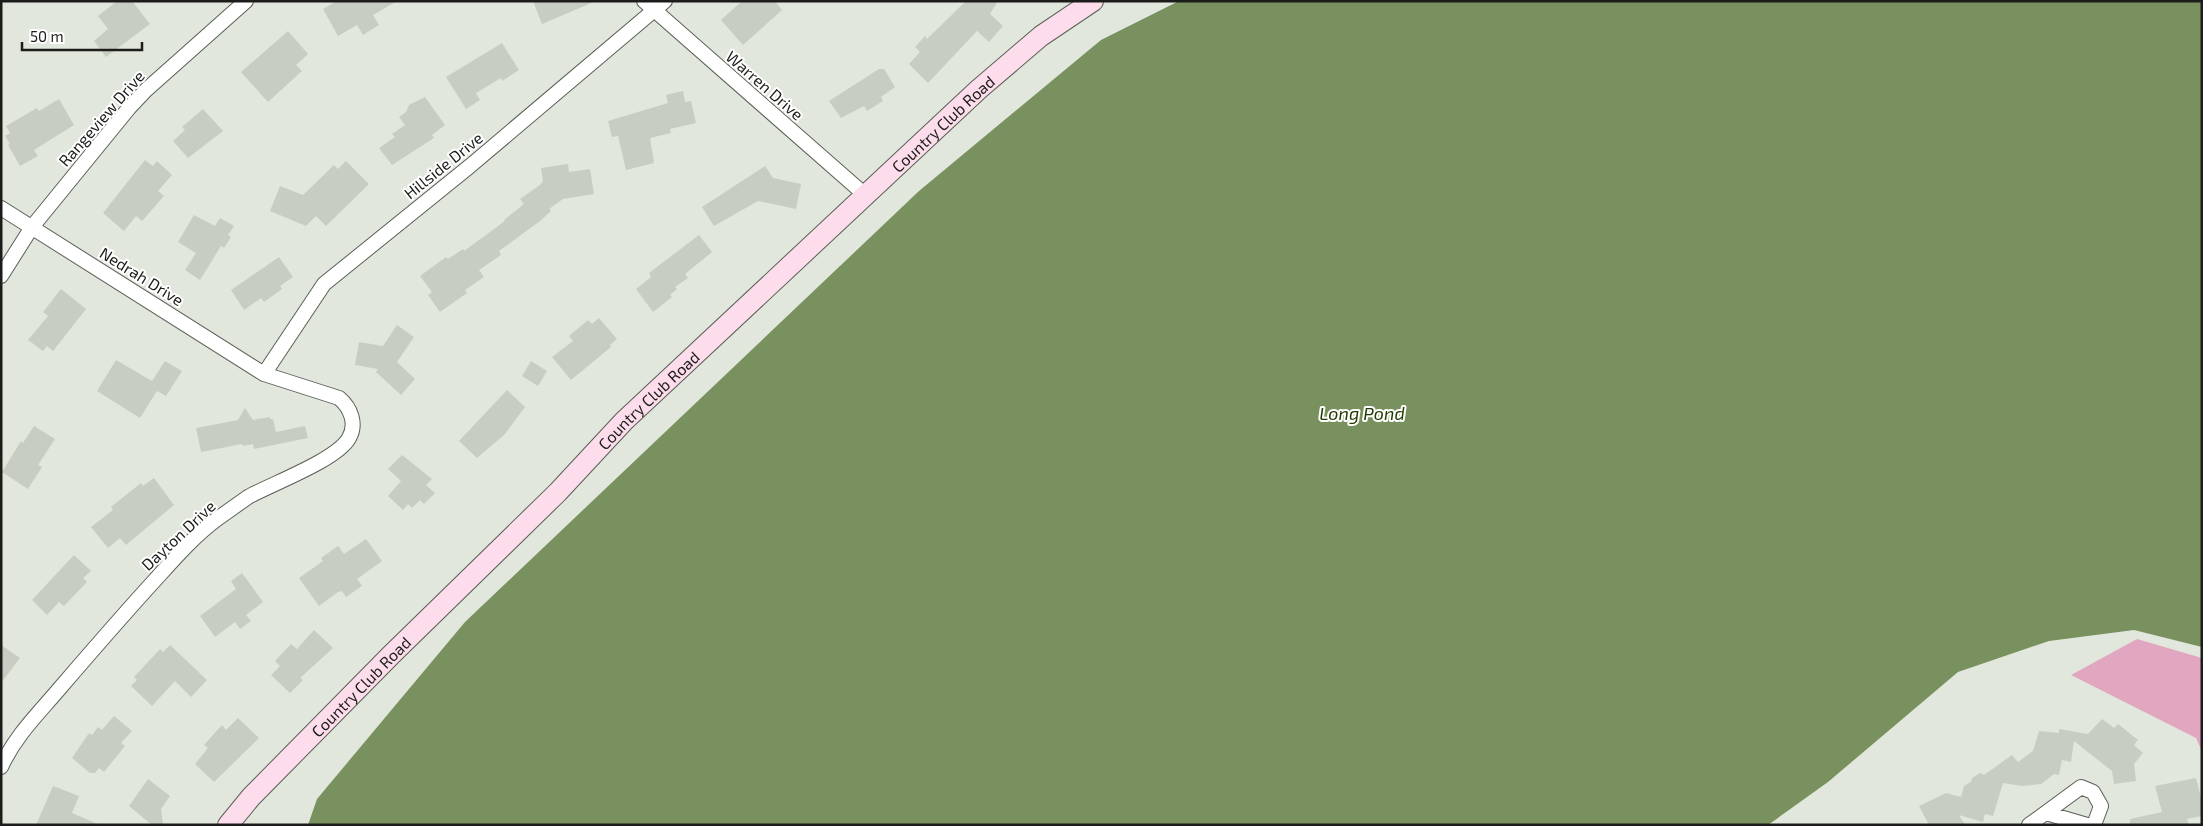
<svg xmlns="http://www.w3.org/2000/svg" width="2203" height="826" font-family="'Exo 2',sans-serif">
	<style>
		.green { fill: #e1a7c0 }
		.water { fill: #79915e }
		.building { fill: #c7cdc2 }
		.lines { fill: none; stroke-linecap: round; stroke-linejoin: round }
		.street-casing { stroke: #5a5f56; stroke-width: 16 }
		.secondary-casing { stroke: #5a5f56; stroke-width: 22 }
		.street { stroke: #fff; stroke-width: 14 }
		.secondary { stroke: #fddcec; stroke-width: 20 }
		.labels { text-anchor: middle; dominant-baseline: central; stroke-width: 4; stroke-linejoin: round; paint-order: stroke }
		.street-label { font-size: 16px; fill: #1c1d1a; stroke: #fff }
		.water-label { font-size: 18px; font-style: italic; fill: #243a00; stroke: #fff }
	</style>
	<rect width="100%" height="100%" fill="#e1e7dc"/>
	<!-- green -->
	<path class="green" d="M2137,639L2202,658V751L2196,738L2071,675Z"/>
	<!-- water -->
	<path class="water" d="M1179,1H2202V647L2134,630L2049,641L1958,672L1828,782L1768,825H308L317,799L465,622L919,191L1101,40Z"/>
	<!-- building -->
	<path class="building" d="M117,1H132L150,24L106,57L94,41L108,29L98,16Z
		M337,1H397L373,15L379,25L363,35L357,25L338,36L323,9Z
		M533,1H596L542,24Z
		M742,1H775L782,10L743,45L721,20Z
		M966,1H998L990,14L1003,26L989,42L977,31L928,83L909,64L920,52L915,47L925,36L927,39Z
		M288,31L308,54L296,65L302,71L268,102L241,72Z
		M502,43L519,70L502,81L501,78L476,93L480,100L466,109L446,77Z
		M879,69H884L895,87L881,97L883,101L867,111L864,106L841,118L829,101Z
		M683,91L685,102L691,101L696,123L670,129L671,133L650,138L654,163L626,170L618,136L612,137L608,121L668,103L666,95Z
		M425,97L445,125L432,135L434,138L392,165L379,148L395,137L392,134L405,125L399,117L406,112L409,105Z
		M59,99L74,125L34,150L38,156L20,166L8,145L10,144L5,136L10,133L6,126L37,108L39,111Z
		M203,109L223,131L188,158L173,141L185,130L182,127Z
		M145,160L153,166L157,161L172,175L158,191L164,196L142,221L136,216L124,231L103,213Z
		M346,161L369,184L326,226L316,216L306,226L270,211L280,186L303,195L334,165L338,169Z
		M568,164L569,172L590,169L594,194L563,199L549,209L551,211L540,221L499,251L501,255L479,270L484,277L465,290L467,293L440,312L428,295L432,292L420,276L446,257L448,259L463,249L464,251L505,221L504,220L524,204L520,199L540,185L543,181L541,168Z
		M765,166L773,178L801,184L796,209L758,201L714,226L702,207Z
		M194,215L215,226L220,218L234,226L228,235L231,237L224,248L221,246L200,280L185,270L196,253L178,242Z
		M699,235L712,252L685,274L688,278L675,287L677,289L670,295L672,297L653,312L636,289L651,277L649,273Z
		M279,257L293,277L280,286L282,289L264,302L261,298L244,310L231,290Z
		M61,289L86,309L53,351L47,346L43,351L28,340L48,316L43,312Z
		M599,318L617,339L610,345L611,347L571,380L552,357L573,341L569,336L588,320L592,324Z
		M397,325L414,337L397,362L415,379L401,395L376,372L378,369L355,365L359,342L383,346Z
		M116,360L152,381L165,361L182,371L166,396L157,391L140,418L97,391Z
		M531,361L547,371L538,386L522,376Z
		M507,390L525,407L504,435L477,458L459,441Z
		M245,408L253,420L270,417V419H273L276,432L305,426L308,438L254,449L253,444L243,446L242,444L201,452L196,428L238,420Z
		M34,426L55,439L38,465L42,467L28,489L2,472L21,441L23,443Z
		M402,455L432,479L426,485L435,493L424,504L420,500L412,508L408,504L403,510L388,496L401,481L388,469Z
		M154,478L174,505L126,545L120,538L108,548L91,527L113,510L111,507L141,483L143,486Z
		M366,539L382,561L357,579L362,586L346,597L342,591L338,592L319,606L299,578L323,561L321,558L338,546L344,554Z
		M74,555L91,571L83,578L87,582L64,606L59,602L47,615L32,600Z
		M242,573L263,602L246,615L251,621L240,629L235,622L215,637L200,616L236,589L231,581Z
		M314,630L333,648L300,678L303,680L290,693L271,675L280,666L275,661L291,644L297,649Z
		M1,645L20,658L1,683Z
		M170,645L207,680L191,697L175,681L152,706L131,686L137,680L134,677L160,649L163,652Z
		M114,716L132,731L121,743L125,746L104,772L99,768L95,773H90L72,758L89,733L92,735L98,727L102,730Z
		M238,718L259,738L214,782L195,764L208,748L204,745L222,725L226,730Z
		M2102,719L2114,728L2118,724L2138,740L2134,745L2143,753L2134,764L2136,781L2114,784L2112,771L2074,741L2071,762L2062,760L2059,775L2054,774L2041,784L2022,786L2003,783L1993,816L1985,814L1983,822L1959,815L1965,825H1929L1919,806L1946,793L1961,797L1964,786L1971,782L1972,778L1980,773L1984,775L2012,755L2018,762L2033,751L2039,731L2059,733V729L2088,734Z
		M2196,778L2202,802V816L2187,819L2189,825H2130V819L2162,812L2155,786Z
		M148,779L170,796L161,809L163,825H152L129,806Z
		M53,786L79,796L72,813L100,825H36Z"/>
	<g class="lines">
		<defs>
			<path id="street" d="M644,1L864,194
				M1,208L264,374L339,398C351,408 357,424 349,438C337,460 271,484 248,497C238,504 227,512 217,519C194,536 174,559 155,580C122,616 91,652 60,688C38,714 15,736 1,767
				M1,276L32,227L129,108L146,90L246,1
				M264,374L324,284L470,166L665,1
				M2046,813L2087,825
				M2029,825L2081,787L2093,792L2101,806L2094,825"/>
			<g id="secondary">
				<path id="s1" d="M228,825L251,797L391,655L558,492L624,421L979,89L1041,36L1093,1"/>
			</g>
		</defs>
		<!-- street casing -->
		<use href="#street" class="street-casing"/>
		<!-- secondary casing -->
		<use href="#secondary" class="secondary-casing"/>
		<!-- street -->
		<use href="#street" class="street"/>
		<!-- secondary -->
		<use href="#secondary" class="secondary"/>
	</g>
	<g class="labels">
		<!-- street labels -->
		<g class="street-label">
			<text transform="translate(765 85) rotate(41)">Warren Drive</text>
			<text transform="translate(101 118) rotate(-49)">Rangeview Drive</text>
			<text stroke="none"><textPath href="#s1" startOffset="1002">Country Club Road</textPath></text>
			<text transform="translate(443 165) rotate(-39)">Hillside Drive</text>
			<text transform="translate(142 276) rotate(32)">Nedrah Drive</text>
			<text stroke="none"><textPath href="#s1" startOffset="598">Country Club Road</textPath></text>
			<text transform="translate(178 535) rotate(-43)">Dayton Drive</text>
			<text stroke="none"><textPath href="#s1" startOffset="192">Country Club Road</textPath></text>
		</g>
		<!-- water labels -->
		<g class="water-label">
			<text x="1362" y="413">Long Pond</text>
		</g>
	</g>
	<!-- border -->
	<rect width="2203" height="826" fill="none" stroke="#1c1d1a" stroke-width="5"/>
	<!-- scale -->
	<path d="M22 42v8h120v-8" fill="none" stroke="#1c1d1a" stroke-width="2.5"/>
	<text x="30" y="42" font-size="15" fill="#1c1d1a" stroke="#ffffff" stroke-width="4" paint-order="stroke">50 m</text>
</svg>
